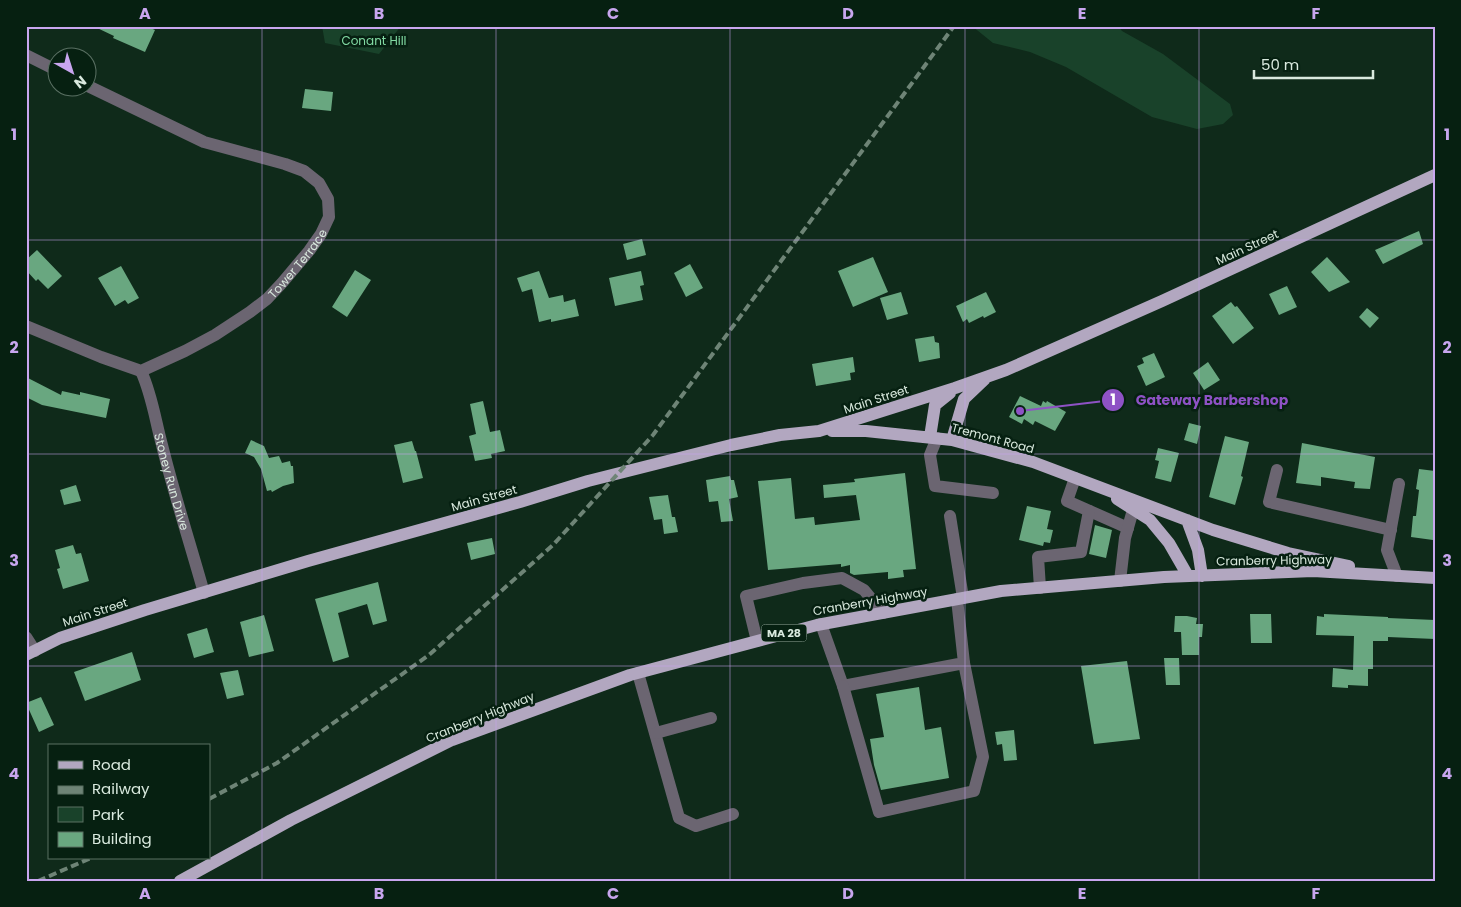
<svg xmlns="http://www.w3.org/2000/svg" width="1461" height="907" font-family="Poppins,sans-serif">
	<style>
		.green { fill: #19422a }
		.building { fill: #69a780 }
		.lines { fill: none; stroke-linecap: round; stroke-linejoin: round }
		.minor { stroke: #6b6571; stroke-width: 12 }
		.major { stroke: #b2a7c0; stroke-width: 12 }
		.rail { stroke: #6e8476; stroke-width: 4; stroke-dasharray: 8 4; stroke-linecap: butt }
		.grid { fill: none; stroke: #c8a6ef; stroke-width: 1; stroke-opacity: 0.55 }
		.labels { text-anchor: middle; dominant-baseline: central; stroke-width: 5; stroke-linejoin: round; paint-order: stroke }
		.shield { fill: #062011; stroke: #9aada0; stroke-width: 1 }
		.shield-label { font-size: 11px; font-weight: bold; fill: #d9e9de }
		.park-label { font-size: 12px; fill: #83dba4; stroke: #062011 }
		.street-label { font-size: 12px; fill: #d9e9de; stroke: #062011 }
		.leader { fill: none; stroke: #8e52c5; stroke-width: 2 }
		.callout-dot { fill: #8e52c5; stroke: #062011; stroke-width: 2 }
		.mark-label { font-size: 15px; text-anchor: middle; font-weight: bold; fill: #fff }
		.callout-label { font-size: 14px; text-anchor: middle; font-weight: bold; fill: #8e52c5; stroke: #062011; stroke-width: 5; stroke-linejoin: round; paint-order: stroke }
		.neatline { fill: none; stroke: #c8a6ef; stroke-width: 2 }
		.grid-label { font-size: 16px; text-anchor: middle; font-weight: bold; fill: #c8a6ef }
	</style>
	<rect width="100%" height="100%" fill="#0f2a1a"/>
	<!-- green -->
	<path class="green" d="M322,26H401L379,54L325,43Z
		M972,26H1118L1122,31L1163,54L1230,104L1233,115L1223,124L1197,129L1152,117L1066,67L1030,52L993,43Z"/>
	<!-- building -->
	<path class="building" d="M93,26H146L155,30L145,52L113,38L114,36Z
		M305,89L333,92L331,111L302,108Z
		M1419,231L1423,244L1383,264L1375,250Z
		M642,239L646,255L627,260L623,244Z
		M37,250L62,276L48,289L38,279L36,281L26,270V260Z
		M873,257L888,292L853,307L838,271Z
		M1327,257L1350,282L1329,292L1311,272Z
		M690,264L703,288L686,297L674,273Z
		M121,266L139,298L128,304L125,300L115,306L98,278Z
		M355,270L371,280L347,317L332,307Z
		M539,271L549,298L563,295L564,302L575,299L579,316L551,322V319L539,322L532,289L522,292L517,278Z
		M641,271L644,285L640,286L643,300L615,306L609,278Z
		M1287,286L1297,307L1279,315L1269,294Z
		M901,292L908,314L887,320L880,298Z
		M986,292L996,312L984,318L983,316L969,323L967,319L963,322L956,306Z
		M1231,302L1235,307L1237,306L1254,328L1233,344L1212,316Z
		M1367,308L1379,318L1370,328L1359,317Z
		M934,336L935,342L939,343L940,358L919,362L915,339Z
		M1154,353L1165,377L1146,386L1137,366L1144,363L1142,358Z
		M853,357L855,372L850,373L851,380L816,386L812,364Z
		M1208,362L1220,380L1204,390L1193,373Z
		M26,377L61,395L62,391L80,395V392L110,399L106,418L42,405L26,397Z
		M1020,396L1041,406L1043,401L1046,403L1047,401L1066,412L1055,431L1035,421L1033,425L1024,419L1022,424L1009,417Z
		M483,401L490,432L500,430L505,451L491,454L492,458L475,461L469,436L476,434L470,404Z
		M1189,423L1201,426L1197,444L1184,440Z
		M1225,436L1249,442L1241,476L1243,477L1235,505L1209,497Z
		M251,440L264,446L269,458L279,456L282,463L290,461L291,466H293L294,483L283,486L272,492L271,490L267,491L261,469L254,457L245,453Z
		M412,441L415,451H416L423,478L403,483L394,445Z
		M1302,443L1375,457L1370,489L1354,488L1355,482L1321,477V486L1296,483Z
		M1158,448L1179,453L1171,482L1155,478L1159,461L1155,460Z
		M1419,469L1435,471V525L1433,540L1411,537L1413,516H1416L1419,490L1416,489Z
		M905,473L916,569L903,570L904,577L888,579V572L854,575L850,573V565L841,567V564L768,570L758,481L791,478L795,519L814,517L815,525L860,520L856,495L824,498L823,485L855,482L854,479Z
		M730,476L731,480H734L738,497L729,499L733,521L721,522L718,501L709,502L706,480Z
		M76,485L81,501L64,505L60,490Z
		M668,495L672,517H675L678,532L664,534L662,519L654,520L649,497Z
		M1027,506L1051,511L1047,529L1053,530L1050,543L1044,542L1043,546L1019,540Z
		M1095,525L1112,530L1106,558L1089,554Z
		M492,538L495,554L471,560L467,543Z
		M73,545L76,554L81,553L89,581L63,589L57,569L60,568L55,550Z
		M378,582L387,621L373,625L367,604L338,613L349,657L333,662L315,599Z
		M1250,614H1271L1272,643H1251Z
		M1324,614L1388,617V618L1435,620V639L1388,637V641H1373V669H1368V686L1348,685V688L1332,687L1333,668L1353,670L1354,636L1316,635L1317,616L1324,617Z
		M264,615L274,651L249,657L240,622Z
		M1175,616H1187L1197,618L1196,624H1203L1202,637H1199V655H1182L1181,632H1174Z
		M207,628L214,652L194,658L187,634Z
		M132,652L141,680L85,701L74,672Z
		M1164,658H1179L1180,685H1166Z
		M1127,661L1140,739L1094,744L1081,666Z
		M238,670L244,695L227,699L220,673Z
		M919,687L925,730L941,727L949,778L881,790L874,765L870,739L884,737L876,694Z
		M41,697L54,725L39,732L26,703Z
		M1014,730L1017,760L1004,761L1002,744L997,745L995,732Z"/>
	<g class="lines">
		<!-- minor -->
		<g class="minor">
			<path d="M26,55L58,71"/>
			<path id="s1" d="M26,326L101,357L141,371L185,351L215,335L250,312L267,299L282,283L309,251L321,234L329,217L328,199L319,183L304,171L285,164L204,142L88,86"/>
			<path id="s2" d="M141,371C152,395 155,419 162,445C174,494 190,543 204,593"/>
			<path d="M937,438L930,455L935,486L993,493"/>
			<path d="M1277,470L1269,502L1391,530"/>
			<path d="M1075,478L1067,501L1128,528"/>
			<path d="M950,516L963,598"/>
			<path d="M1397,576L1387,550L1399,484"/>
			<path d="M1120,581L1125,538L1133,510"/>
			<path d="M1040,588L1038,557L1081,552L1089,511"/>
			<path d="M821,624L843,686L964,663L957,599"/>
			<path d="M26,637L35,651"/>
			<path d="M757,641L746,596L803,583L842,578L864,590L883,613"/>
			<path d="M638,673L679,818L696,826L733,814"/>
			<path d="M843,686L879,812L974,791L983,757L964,663"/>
			<path d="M656,733L711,718"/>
		</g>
		<!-- major -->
		<path class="major" d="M832,431H866L952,440L1033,462L1213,530L1288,553L1349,566
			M930,437L935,405L950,393
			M952,440L964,399L984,380
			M1117,499L1150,520L1169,543L1188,576
			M1187,520L1198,550L1202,576
			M26,655L60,638L145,610L308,561L520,502L588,481L731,445L780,435L819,431L955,388L1006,370L1162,301L1435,175
			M180,881L291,820L452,740L630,675L817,625L1001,591L1164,577L1313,571L1435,578"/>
		<!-- rail -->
		<path class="rail" d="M209,799L277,763L429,655L553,545L653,435L954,26
			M38,881L91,858"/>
	</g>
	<!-- grid -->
	<path class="grid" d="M262,26V881M496,26V881M730,26V881M965,26V881M1199,26V881M26,240H1435M26,454H1435M26,666H1435"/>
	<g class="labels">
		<!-- shield labels -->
		<rect class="shield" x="761.5" y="624.5" width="45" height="17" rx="4"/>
		<g class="shield-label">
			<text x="784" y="633">MA 28</text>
		</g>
		<!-- park labels -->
		<g class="park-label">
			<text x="374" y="40">Conant Hill</text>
		</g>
		<!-- street labels -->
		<g class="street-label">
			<text transform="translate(1247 247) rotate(-25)">Main Street</text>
			<text stroke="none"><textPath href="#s1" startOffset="316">Tower Terrace</textPath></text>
			<text transform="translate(876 399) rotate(-18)">Main Street</text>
			<text transform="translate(993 438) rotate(15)">Tremont Road</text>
			<text stroke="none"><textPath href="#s2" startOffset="115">Stoney Run Drive</textPath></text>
			<text transform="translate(484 498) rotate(-16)">Main Street</text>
			<text transform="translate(1274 560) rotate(-1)">Cranberry Highway</text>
			<text transform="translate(870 601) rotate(-10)">Cranberry Highway</text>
			<text transform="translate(95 612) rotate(-18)">Main Street</text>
			<text transform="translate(480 717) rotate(-22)">Cranberry Highway</text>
		</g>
	</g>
	<!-- callouts -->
	<path class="leader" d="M1020 411L1113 400"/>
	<g class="callout-dot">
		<circle cx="1020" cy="411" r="5"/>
		<circle cx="1113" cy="400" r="12"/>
	</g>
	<g class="mark-label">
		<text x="1113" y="405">1</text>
	</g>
	<g class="callout-label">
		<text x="1212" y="405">Gateway Barbershop</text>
	</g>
	<!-- border -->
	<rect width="1461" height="907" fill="none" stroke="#062011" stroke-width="55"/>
	<!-- legend -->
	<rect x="48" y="744" width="162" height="115" fill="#062011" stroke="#5a7063"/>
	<rect x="58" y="761" width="25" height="8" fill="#b2a7c0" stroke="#5a7063"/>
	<text x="92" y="770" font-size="15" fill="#d9e9de">Road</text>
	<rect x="58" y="786" width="25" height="8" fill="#6e8476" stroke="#5a7063"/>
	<text x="92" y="794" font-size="15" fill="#d9e9de">Railway</text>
	<rect x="58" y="807" width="25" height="15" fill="#19422a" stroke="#5a7063"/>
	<text x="92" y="820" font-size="15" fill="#d9e9de">Park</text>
	<rect x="58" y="832" width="25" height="15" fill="#69a780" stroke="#5a7063"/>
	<text x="92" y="844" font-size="15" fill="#d9e9de">Building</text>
	<!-- north arrow -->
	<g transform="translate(72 72) rotate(141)"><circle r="24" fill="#062011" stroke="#5a7063"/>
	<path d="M0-4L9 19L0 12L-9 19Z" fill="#c8a6ef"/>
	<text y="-8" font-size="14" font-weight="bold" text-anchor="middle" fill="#d9e9de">N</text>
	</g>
	<!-- scale -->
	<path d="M1254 70v8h119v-8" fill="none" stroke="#d9e9de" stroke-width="2.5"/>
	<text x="1261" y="70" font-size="15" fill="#d9e9de" stroke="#062011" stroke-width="4" paint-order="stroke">50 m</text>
	<rect x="28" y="28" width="1406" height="852" class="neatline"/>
	<g class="grid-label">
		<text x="145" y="19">A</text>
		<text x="379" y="19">B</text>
		<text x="613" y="19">C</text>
		<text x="848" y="19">D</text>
		<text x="1082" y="19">E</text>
		<text x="1316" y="19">F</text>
		<text x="14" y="140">1</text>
		<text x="1447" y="140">1</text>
		<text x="14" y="353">2</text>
		<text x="1447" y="353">2</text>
		<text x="14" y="566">3</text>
		<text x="1447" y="566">3</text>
		<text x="14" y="779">4</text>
		<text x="1447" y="779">4</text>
		<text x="145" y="899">A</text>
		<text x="379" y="899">B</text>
		<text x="613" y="899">C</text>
		<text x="848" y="899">D</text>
		<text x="1082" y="899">E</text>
		<text x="1316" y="899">F</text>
	</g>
</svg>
